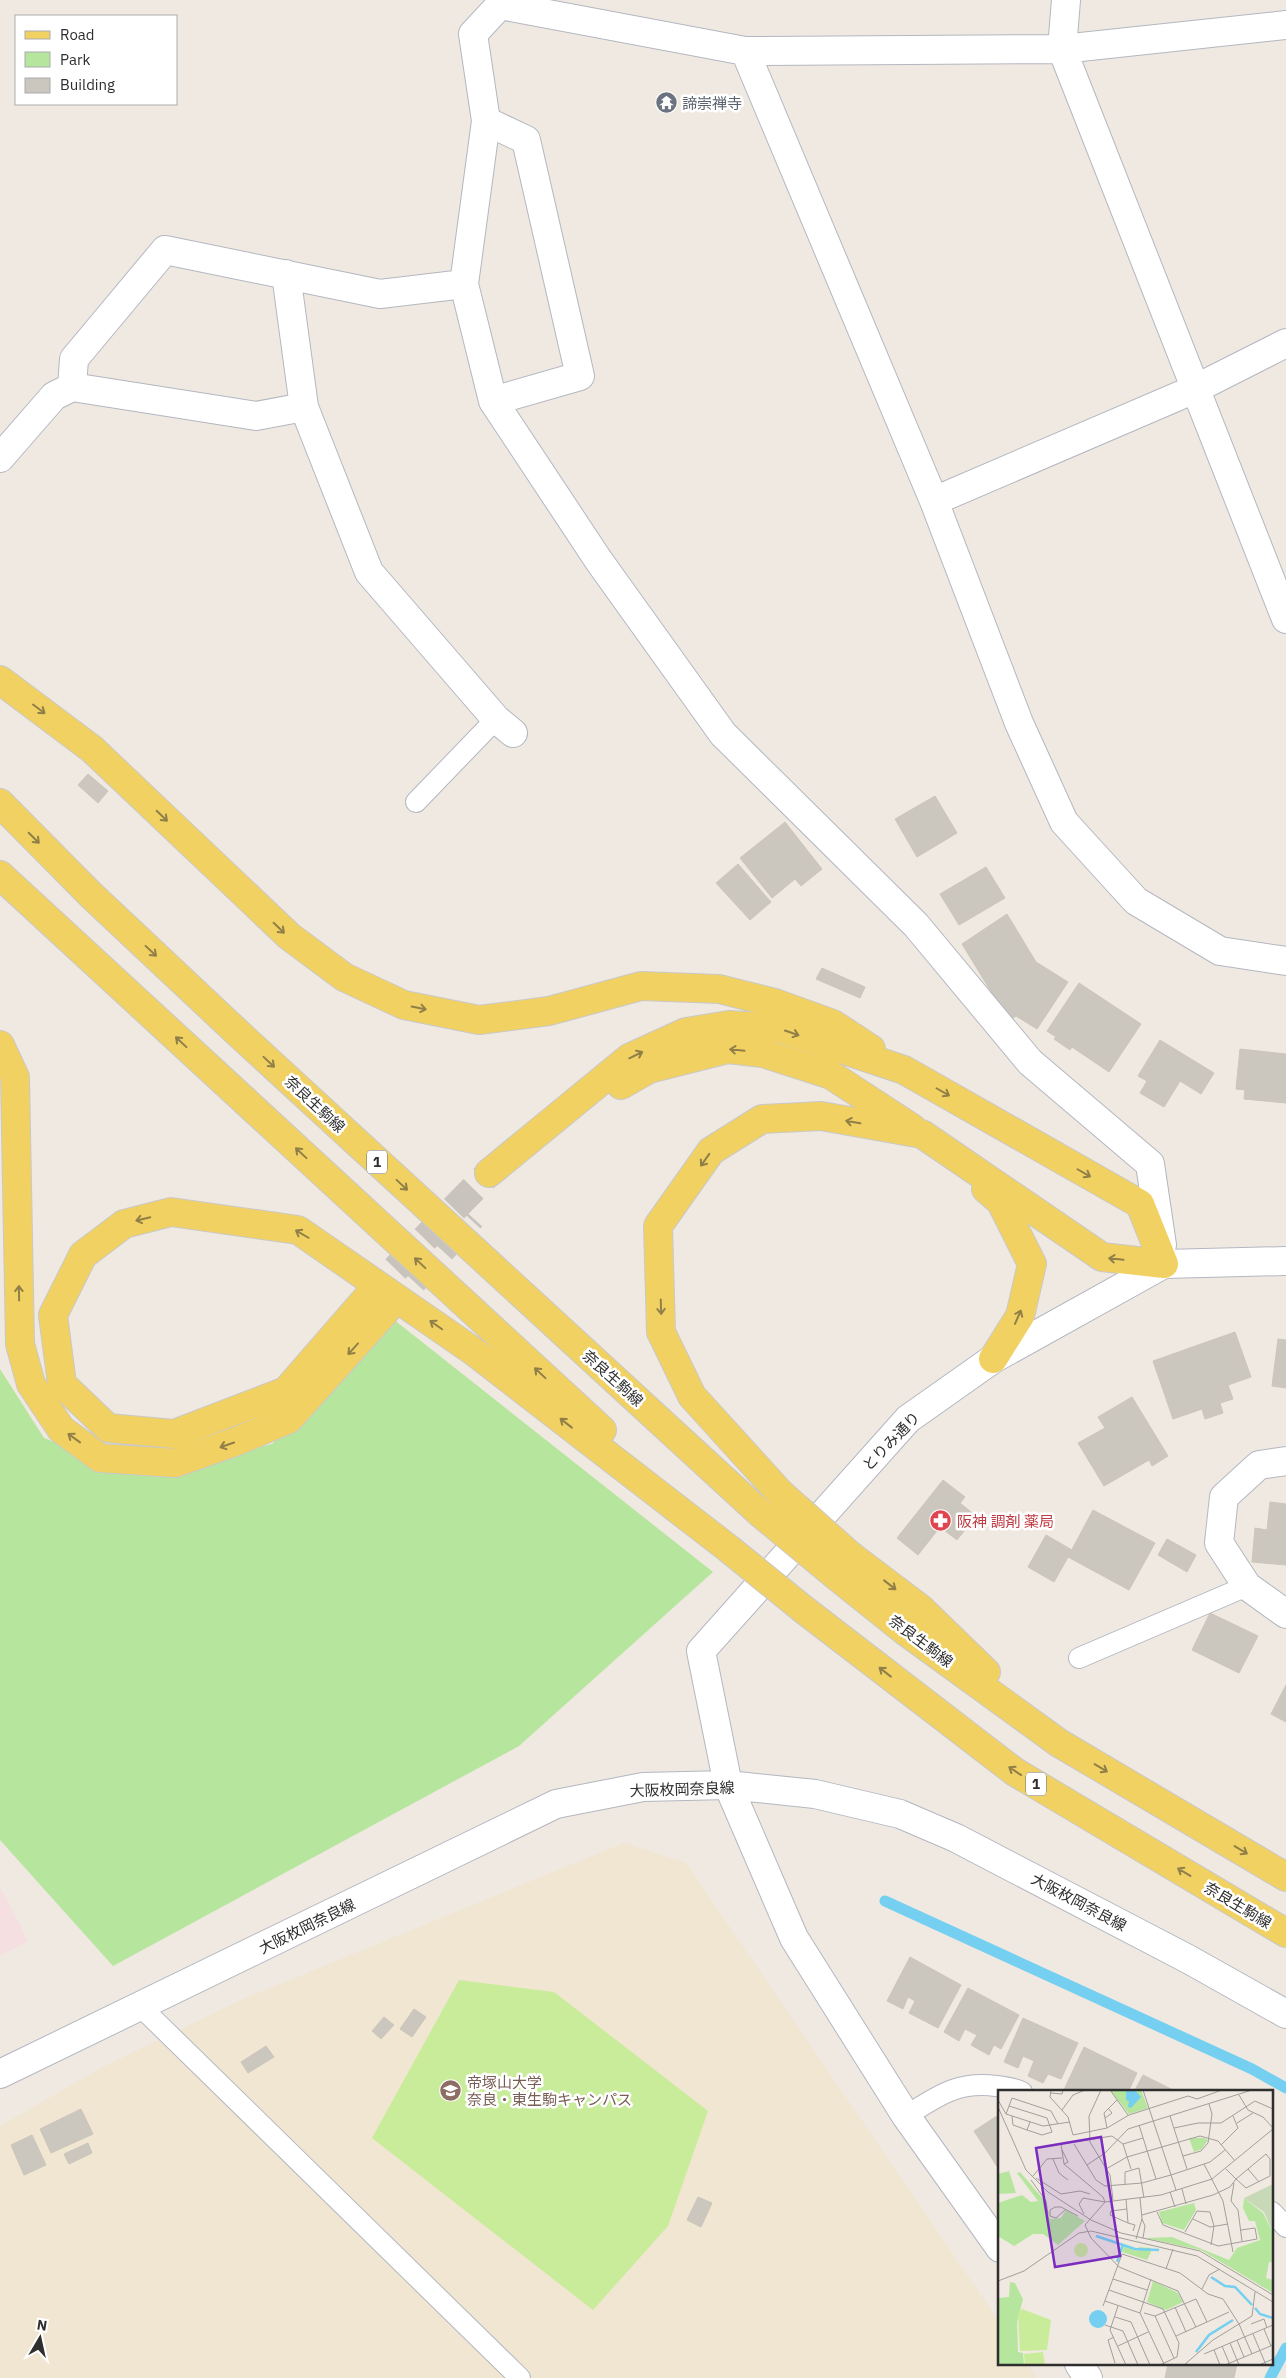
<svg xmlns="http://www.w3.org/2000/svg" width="1286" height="2378" font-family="'IBM Plex Sans','Noto Sans JP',sans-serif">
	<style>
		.education { fill: #f0e6d1 }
		.medical { fill: #f5dfe0 }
		.green { fill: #b6e59e }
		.pitch { fill: #c9ec9a }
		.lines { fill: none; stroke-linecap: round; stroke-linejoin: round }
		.stream { stroke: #75cff0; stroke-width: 11 }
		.building { fill: #cbc7bf; stroke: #cbc5ba }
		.primary-tunnel { stroke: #c8c4bd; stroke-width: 28; stroke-dasharray: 28 14; stroke-linecap: butt }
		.lane-casing { stroke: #b4b7c1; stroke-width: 22 }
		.street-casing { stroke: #b4b7c1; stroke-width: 30 }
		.secondary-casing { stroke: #b4b7c1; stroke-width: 30 }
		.primary-casing { stroke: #c9c9c9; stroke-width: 30 }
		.lane { stroke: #fff; stroke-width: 20 }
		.street { stroke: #fff; stroke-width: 28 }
		.secondary { stroke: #fff; stroke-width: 28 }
		.primary { stroke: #f2d163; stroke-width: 28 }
		.primary-bridge-casing { stroke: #c9c9c9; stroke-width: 30; stroke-linecap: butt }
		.primary-bridge { stroke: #f2d163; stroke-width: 28 }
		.oneway { stroke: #908048 }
		.labels { text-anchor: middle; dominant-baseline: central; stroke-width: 5; stroke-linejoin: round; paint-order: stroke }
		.shield { fill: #fff; stroke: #6d6d6d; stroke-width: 1 }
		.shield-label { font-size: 14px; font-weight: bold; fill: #2e2e2e }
		.worship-label { font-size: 15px; fill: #5b616d; stroke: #fff; text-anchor: start }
		.street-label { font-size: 15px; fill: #2e2e2e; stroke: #fff }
		.health-label { font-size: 15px; fill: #be3a42; stroke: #fff; text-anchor: start }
		.education-label { font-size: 15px; fill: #785e54; stroke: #fff; text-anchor: start }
		.inset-river { fill: none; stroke: #75cff0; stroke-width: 2.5 }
		.inset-road { fill: none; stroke: #a29e99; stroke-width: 1 }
		.view { fill: #7b2cbf; fill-opacity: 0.15; stroke: #7b2cbf; stroke-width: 2.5 }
		.inset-edge { fill: none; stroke: #2e2e2e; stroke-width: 2.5 }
	</style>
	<rect width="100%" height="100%" fill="#efe9e1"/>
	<!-- education -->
	<path class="education" d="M624,1843L686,1863L1000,2323V2364H1028L1037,2378H0V2126L103,2067L241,2000Z"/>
	<!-- medical -->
	<path class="medical" d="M0,1887L28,1941L0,1955Z"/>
	<!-- green -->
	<path class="green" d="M393,1319L713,1572L519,1746L113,1966L0,1840V1369L44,1438L137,1474L272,1444Z"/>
	<!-- pitch -->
	<path class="pitch" d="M459,1980L554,1992L708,2111L668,2226L593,2310L372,2138Z"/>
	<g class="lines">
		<!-- stream -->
		<path class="stream" d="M885,1901L1252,2069L1286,2088
			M1270,2378L1286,2348"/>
	</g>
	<!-- building -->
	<path class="building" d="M88,774L108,791L98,803L78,785Z
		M935,796L957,833L917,857L895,819Z
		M785,822L822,869L801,886L795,879L772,898L740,858Z
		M738,864L771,902L750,920L716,883Z
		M986,867L1005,898L959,925L940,894Z
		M1007,914L1036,962L1068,982L1037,1029L1016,1016L1009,1021L962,944Z
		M822,968L865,987L860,998L816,979Z
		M1079,983L1141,1024L1109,1072L1072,1047L1070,1050L1054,1039L1056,1037L1047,1031Z
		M1160,1040L1214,1073L1201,1094L1180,1081L1164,1107L1140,1093L1147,1081L1138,1076Z
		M1240,1049L1286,1054V1103L1244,1099L1245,1090L1236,1089Z
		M1235,1332L1251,1377L1228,1385L1233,1399L1220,1403L1223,1413L1205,1419L1202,1409L1173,1419L1153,1361Z
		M1278,1339L1286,1340V1388L1272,1386Z
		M1132,1397L1168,1456L1152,1466L1149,1460L1104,1486L1078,1443L1105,1428L1098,1417Z
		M943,1480L965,1497L960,1503L976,1516L957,1540L940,1527L918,1555L897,1538Z
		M1270,1502L1286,1504V1565L1252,1562L1255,1528L1267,1530Z
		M1093,1510L1155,1543L1129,1590L1068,1557Z
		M1046,1535L1072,1550L1054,1582L1028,1567Z
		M1167,1539L1196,1555L1187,1572L1158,1555Z
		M1210,1613L1258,1636L1239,1673L1192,1650Z
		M1286,1685V1722L1271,1714Z
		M910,1957L961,1985L938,2028L909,2013L915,2001L908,1997L903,2009L887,2001Z
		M968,1988L1019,2015L1001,2049L994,2045L989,2055L971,2045L977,2035L965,2029L959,2041L944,2032Z
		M414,2009L426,2017L412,2037L400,2029Z
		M384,2017L394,2025L381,2039L372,2031Z
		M1023,2018L1078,2043L1061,2079L1048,2074L1043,2083L1028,2076L1034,2061L1023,2056L1018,2068L1004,2062Z
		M266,2046L274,2057L248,2073L241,2062Z
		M1084,2047L1137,2073L1128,2092H1088L1081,2089L1080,2092H1063Z
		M1143,2075L1177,2092H1134Z
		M81,2109L93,2134L51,2153L40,2129Z
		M1000,2114V2171L974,2131Z
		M32,2135L46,2165L24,2175L11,2145Z
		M88,2143L92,2153L69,2164L64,2154Z
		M698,2197L712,2203L701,2227L687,2220Z
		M1168,2364H1237L1234,2378H1165Z"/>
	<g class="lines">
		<!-- primary-tunnel -->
		<path class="primary-tunnel" d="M366,1299L489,1173
			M385,1312L472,1217"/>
		<defs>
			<path id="lane" d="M416,802L496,719
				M1079,1658L1247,1586
				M141,2007L520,2378
				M906,2116C938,2096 957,2081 996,2086C1005,2087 1014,2088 1022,2092
				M1272,2212L1286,2227"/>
			<path id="street" d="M1066,0L1062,49L1286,619
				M745,51L934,501L1019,723L1064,822L1136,901L1220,951L1286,961
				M486,121L526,140L580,376L493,401
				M286,274L304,407L369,572L496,719L513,733
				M72,387L256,416L304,407
				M0,458L54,396L72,387L74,359L165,250L380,294L464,284
				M934,501L1195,389L1286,343
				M1162,1245L1150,1164L1030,1062L916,925L723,734L599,561L493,401L464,284L486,121L473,34L500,5L745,51L1062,49L1286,25
				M1286,1461L1259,1465L1224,1497L1219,1543L1247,1586L1286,1614"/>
			<path id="secondary" d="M0,2074L556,1804L643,1787L728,1785L815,1794L900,1814L956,1838L1188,1959L1286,2014
				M1000,2248L906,2116L794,1938L728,1785L701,1651L908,1419L993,1359L1164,1264L1286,1261
				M1079,2364L1088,2378"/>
			<path id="primary" d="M0,680L92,749L289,936L344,977L404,1005L479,1020L549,1011L641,986L719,989L775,1003L833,1024L871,1049
				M0,803L91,895L239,1034L760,1513
				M0,875L602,1430
				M0,1045L15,1077L20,1344L31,1384L61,1429L100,1458L175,1463L237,1441L289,1419L385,1312
				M621,1085L649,1069L728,1049L763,1053L831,1075L912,1128
				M489,1173L629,1058L686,1032L729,1025L778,1028L904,1070L1140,1204L1164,1264L1102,1257L922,1134L821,1116L762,1119L711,1151L658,1226L661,1332L692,1396L780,1493
				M986,1189L1001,1202L1032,1264L1020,1316L993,1359
				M366,1299L286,1391L174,1434L108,1428L62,1384L53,1315L83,1255L124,1224L171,1212L298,1230L473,1351L729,1549
				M851,1556L921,1609L986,1672
				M835,1575L905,1631L1059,1743L1286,1877
				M803,1609L1015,1772L1286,1933"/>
		</defs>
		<!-- lane casing -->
		<use href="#lane" class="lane-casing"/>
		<!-- street casing -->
		<use href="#street" class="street-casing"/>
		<!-- secondary casing -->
		<use href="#secondary" class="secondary-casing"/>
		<!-- primary casing -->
		<use href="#primary" class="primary-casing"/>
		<!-- lane -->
		<use href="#lane" class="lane"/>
		<!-- street -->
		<use href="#street" class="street"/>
		<!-- secondary -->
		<use href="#secondary" class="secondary"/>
		<!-- primary -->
		<use href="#primary" class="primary"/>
		<defs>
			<path id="primary-bridge" d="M780,1493L851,1556
				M760,1513L835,1575
				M729,1549L803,1609"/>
		</defs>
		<!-- primary-bridge casing -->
		<use href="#primary-bridge" class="primary-bridge-casing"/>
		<!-- primary-bridge -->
		<use href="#primary-bridge" class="primary-bridge"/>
	</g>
	<!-- one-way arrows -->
	<defs><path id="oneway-shaft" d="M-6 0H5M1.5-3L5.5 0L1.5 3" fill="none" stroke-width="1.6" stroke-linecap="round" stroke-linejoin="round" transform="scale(1.25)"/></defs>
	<g class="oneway">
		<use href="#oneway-shaft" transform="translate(39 709) rotate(37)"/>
		<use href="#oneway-shaft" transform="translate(162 816) rotate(44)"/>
		<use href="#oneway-shaft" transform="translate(34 838) rotate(45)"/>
		<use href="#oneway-shaft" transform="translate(279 928) rotate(44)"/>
		<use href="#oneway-shaft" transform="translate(151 951) rotate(43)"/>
		<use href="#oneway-shaft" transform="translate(419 1008) rotate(11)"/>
		<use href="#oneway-shaft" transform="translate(792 1033) rotate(19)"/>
		<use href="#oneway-shaft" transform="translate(181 1042) rotate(-137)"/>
		<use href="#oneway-shaft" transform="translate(737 1050) rotate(-174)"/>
		<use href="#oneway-shaft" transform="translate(636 1055) rotate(-26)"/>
		<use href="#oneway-shaft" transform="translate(269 1062) rotate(43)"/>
		<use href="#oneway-shaft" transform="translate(943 1092) rotate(30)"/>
		<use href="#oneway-shaft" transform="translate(853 1122) rotate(-170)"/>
		<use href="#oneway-shaft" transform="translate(301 1153) rotate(-137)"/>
		<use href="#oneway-shaft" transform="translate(705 1160) rotate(125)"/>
		<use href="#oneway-shaft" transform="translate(1084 1173) rotate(30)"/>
		<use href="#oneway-shaft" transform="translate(402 1185) rotate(43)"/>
		<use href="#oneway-shaft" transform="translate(143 1219) rotate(166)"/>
		<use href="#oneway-shaft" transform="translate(302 1234) rotate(-150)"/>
		<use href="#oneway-shaft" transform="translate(1116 1259) rotate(-174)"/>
		<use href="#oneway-shaft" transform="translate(420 1263) rotate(-137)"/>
		<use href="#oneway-shaft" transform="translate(19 1293) rotate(-91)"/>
		<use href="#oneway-shaft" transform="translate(661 1307) rotate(88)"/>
		<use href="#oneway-shaft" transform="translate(1018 1317) rotate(-66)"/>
		<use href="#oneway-shaft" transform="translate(436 1325) rotate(-145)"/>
		<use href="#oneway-shaft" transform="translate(353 1349) rotate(132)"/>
		<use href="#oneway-shaft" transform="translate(540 1373) rotate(-137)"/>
		<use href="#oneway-shaft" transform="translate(566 1423) rotate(-142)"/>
		<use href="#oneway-shaft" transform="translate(74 1438) rotate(-144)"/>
		<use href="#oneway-shaft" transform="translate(227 1445) rotate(161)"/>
		<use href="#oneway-shaft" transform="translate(890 1585) rotate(38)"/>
		<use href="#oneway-shaft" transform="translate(885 1672) rotate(-142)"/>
		<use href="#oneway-shaft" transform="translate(1101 1768) rotate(31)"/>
		<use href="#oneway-shaft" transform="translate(1015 1771) rotate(-146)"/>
		<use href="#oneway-shaft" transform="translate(1241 1850) rotate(31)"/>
		<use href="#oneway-shaft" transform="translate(1184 1872) rotate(-149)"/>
	</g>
	<!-- icons -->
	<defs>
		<symbol id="temple-disc" viewBox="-11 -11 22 22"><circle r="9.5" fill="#6b7280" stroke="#fff"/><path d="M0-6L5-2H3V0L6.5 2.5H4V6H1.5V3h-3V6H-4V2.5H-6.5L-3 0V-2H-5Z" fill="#fff"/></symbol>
		<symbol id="pharmacy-disc" viewBox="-11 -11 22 22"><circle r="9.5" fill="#e0444e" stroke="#fff"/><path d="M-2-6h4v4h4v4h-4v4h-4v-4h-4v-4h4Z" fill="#fff"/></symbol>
		<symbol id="university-disc" viewBox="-11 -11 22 22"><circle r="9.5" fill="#8d6e63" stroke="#fff"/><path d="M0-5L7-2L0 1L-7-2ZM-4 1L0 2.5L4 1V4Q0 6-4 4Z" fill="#fff"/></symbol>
	</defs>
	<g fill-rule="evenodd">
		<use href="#temple-disc" x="654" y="90" width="25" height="25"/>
		<use href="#pharmacy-disc" x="928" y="1508" width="25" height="25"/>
		<use href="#university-disc" x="438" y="2078" width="25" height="25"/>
	</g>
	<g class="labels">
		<!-- shield labels -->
		<g class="shield">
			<rect x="367" y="1150.5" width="20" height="23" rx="4"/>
			<rect x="1026" y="1772.5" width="20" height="23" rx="4"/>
		</g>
		<g class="shield-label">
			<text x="377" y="1162">1</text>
			<text x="1036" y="1784">1</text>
		</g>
		<!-- worship labels -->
		<g class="worship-label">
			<text x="682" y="103">諦崇禅寺</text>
		</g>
		<!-- street labels -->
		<g class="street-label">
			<text transform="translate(315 1104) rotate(43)">奈良生駒線</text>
			<text transform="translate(613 1378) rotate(42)">奈良生駒線</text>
			<text transform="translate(891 1441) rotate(-46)">とりみ通り</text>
			<text transform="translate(921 1641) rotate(37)">奈良生駒線</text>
			<text transform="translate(682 1789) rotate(-2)">大阪枚岡奈良線</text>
			<text transform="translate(1079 1902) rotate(28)">大阪枚岡奈良線</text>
			<text transform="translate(1238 1905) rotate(31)">奈良生駒線</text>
			<text transform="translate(307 1926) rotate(-26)">大阪枚岡奈良線</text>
		</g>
		<!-- health labels -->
		<g class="health-label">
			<text x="957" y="1521">阪神 調剤 薬局</text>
		</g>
		<!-- education labels -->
		<g class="education-label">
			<text x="467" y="2082">帝塚山大学<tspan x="467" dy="17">奈良・東生駒キャンパス</tspan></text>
		</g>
	</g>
	<!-- overview -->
	<g transform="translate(998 2090)">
		<rect width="275" height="275" fill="#efe9e1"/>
		<path d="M112,0H143L150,18L131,24ZM191,48H206L210,50L204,59L196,62ZM11,81L18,103L0,104V84ZM22,82L47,111L52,129L63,128L68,120L87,131L60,155L45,144H35L16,156L0,146V113L24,105L33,112L40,111L19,83ZM246,108L265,123L275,143V172H271L268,188L275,190V203L203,160L147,148L174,147L231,170L239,158L262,150L257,131H251L245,118ZM196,113L198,120L186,140L164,133L161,122ZM126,156L139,161L141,157L153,158V162L149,170L124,162ZM155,191L180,203L185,212L168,220L149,212ZM12,192L17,193L25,209L19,232L20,262L25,263L26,275H0V208L11,207Z" fill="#b6e59e"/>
		<path d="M275,94V143L266,122L246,108Z" fill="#c8d9b8"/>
		<path d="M76 160a7 7 0 1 1 14 0a7 7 0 1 1-14 0ZM24,219L53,230L49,260L22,261L20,223ZM45,262L47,275H27L26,264Z" fill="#c9ec9a"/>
		<path d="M128,0H137L143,7L133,18L130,17L131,11L128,10ZM91 229a9 9 0 1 1 18 0a9 9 0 1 1-18 0Z" fill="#75cff0"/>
		<path class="inset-river" d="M98,146L137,159L161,160M119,172L125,154M213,187L227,196L237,197L254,215M257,218L262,224L275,228M198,262L211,245L235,230"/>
		<path class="inset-road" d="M53,0L52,7L70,27L75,45L109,38L131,25L190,6L199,9L224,0M103,0L91,26L92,52L112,85L115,110M112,0L130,25M145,0L178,100M53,3L64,4L65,0M241,5L250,20L265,27L275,38M0,10L8,24L45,36L72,32M11,16L49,28L54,42L44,45L29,40L32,32M0,17L28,80L50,102L93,130L123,143L202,161L275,205M64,20L75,5L87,0M8,24L14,8L53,21L60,34M14,26L15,35L29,40M172,26L189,79M107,28L114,23L110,18M239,33L255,23M141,35L158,89M109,38L106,23L119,10M176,38L200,33H223L257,11L275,19M76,54L98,90L107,96L144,93L173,85L212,72L227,60M125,54L145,48M223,55L240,38L235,26M64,60L70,72L66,74M185,66L203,61L210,53L214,24L211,14M55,69L61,83L70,90M206,74L225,111L235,162M89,75L107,63L130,39L254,0M108,79L129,67L202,46L220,51L237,71M250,79L261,92M35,86L49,69L64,68M38,88L63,104L82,101L92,104M33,90L48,111L50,124M236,93L233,111L240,120L244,151M127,94V82L141,78L146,108M184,99L188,114M172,102L177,117M128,109L130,133L137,135L135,141M107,112L105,107L66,74L63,54L114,46L125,54L133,79M129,119L113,121L112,125L130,133M67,120L58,128L52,126V120L57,117H63L80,126M159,122L165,135L220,156L259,149L257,138L243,140M86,124L81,114L85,108L107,112M144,125L215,105L232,97L238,89L268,64L272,69V86L248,98L238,89L228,79M144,129L147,136L145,148M195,129L212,137L230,134M187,142L199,121L212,122L216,136L213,155M138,149L144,129L142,108M168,179L175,159M115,189L149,200M153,189L142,223L166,274M0,191L26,181L81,143L93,141L199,166L275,212M204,199L211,185L222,179M111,200L165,219L181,253L179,267L162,275M107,211L142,223M105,216L124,164L182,183L210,204L225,209L241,234L254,264M120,216L112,240L128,275M177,217L188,242M146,223L157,226L176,268M157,226L198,209L209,232M117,227L133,232L152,275M253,234L266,229L269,238M107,235L125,241L140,275M198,237L180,201L121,177L93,148L87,135L107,112L163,105L214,89L275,39M266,239L273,256M255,244L268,275M178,246L231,222M116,247L110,250L117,273M239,250L246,267M232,253L241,275M120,256L150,242M224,256L232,275M216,260L222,275M206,264L275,235M186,275L215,250L254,226L257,202M227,275L275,255M261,275L275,269"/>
		<path class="view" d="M103,47L122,166L57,177L38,58Z"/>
		<rect width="275" height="275" class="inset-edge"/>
	</g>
	<!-- legend -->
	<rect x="15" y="15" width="162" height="90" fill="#ffffff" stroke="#ababab"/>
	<rect x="25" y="31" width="25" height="8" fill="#f2d163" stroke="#ababab"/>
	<text x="60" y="40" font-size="15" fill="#2e2e2e">Road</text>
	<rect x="25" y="52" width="25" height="15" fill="#b6e59e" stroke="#ababab"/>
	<text x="60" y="65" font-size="15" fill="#2e2e2e">Park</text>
	<rect x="25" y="78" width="25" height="15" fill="#cbc7bf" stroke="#ababab"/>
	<text x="60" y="90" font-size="15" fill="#2e2e2e">Building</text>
	<!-- north arrow -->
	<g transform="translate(40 2338) rotate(9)" stroke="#ffffff" stroke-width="4" paint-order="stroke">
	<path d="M0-4L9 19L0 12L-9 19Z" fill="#2e2e2e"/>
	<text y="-8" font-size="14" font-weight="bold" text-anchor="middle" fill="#2e2e2e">N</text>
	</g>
</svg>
